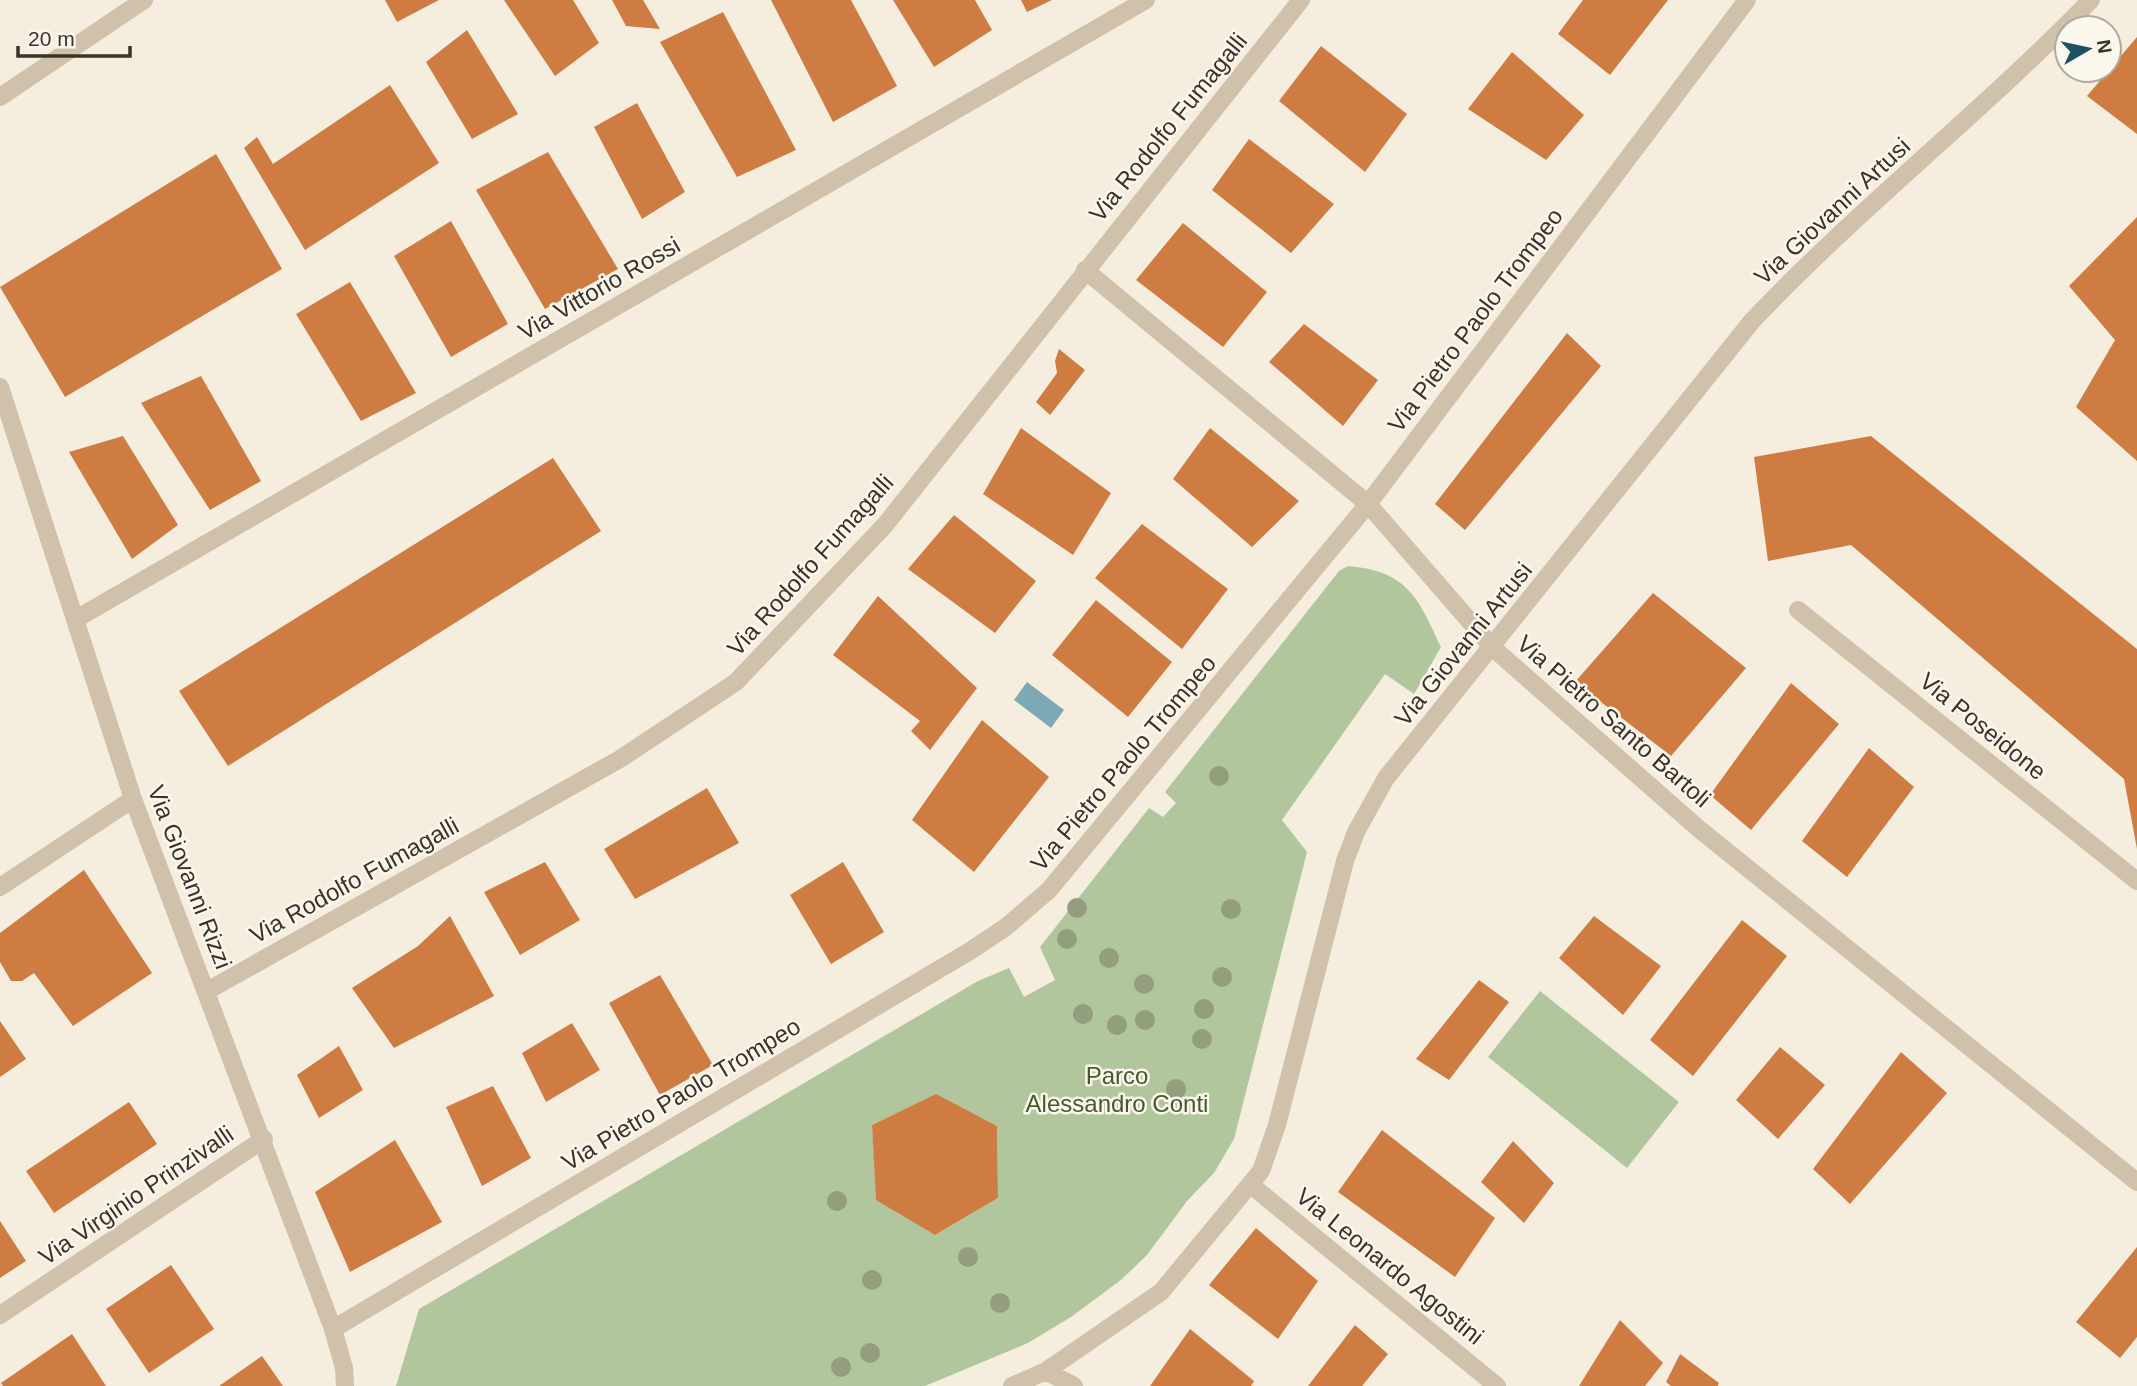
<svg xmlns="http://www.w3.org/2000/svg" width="2137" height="1386" font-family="Arial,sans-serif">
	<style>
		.green { fill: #b2c69d; fill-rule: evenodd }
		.water { fill: #7ca9b5 }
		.building { fill: #cf7c43 }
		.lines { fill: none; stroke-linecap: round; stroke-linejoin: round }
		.minor { stroke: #cfc1aa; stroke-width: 18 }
		.tree { fill: #939e7c }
		.labels { text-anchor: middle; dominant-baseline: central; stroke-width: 5; stroke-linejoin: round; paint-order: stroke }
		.street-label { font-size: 24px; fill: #3b322a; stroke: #fcf7ed }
		.park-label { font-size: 24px; fill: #425c2b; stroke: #fcf7ed }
	</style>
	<rect width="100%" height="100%" fill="#f5eedf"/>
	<!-- green -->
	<path class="green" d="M1348,566C1407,571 1418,597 1441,647L1414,694L1385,674L1282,820L1307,852L1234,1139L1214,1173L1187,1201L1147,1255L1121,1280L1071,1317L1028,1343L925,1386H396L419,1309L978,981L1009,968L1024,997L1055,980L1040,947L1149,808L1163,817L1176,803L1165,792L1339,571ZM936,1095L997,1126L998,1198L935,1235L877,1200L872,1125Z
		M1540,991L1679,1102L1627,1168L1488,1057Z"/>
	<!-- water -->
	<path class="water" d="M1027,682L1064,710L1051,728L1014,700Z"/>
	<!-- building -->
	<path class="building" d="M385,0H439L397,22Z
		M504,0H573L599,43L555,76Z
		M612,0H643L660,29L626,26Z
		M771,0H851L897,86L833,122Z
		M893,0H975L992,30L934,67Z
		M1021,0H1052L1027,12Z
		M1583,0H1668L1610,75L1558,34Z
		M723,12L796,150L737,177L660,42Z
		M467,30L518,114L472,139L426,62Z
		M2137,37V134L2087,96Z
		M1321,46L1407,114L1365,172L1279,101Z
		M1512,52L1584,115L1546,160L1468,109Z
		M390,85L439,163L305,250L244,148L257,137L273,164Z
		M637,103L685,192L642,219L594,127Z
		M1249,139L1334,204L1291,253L1212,190Z
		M548,152L618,269L545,309L476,190Z
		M216,154L282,269L65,397L0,287Z
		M2137,217V461L2076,407L2115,340L2069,286Z
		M451,221L508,324L451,357L394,256Z
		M1183,223L1267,292L1223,347L1136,280Z
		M350,282L416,393L361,421L296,314Z
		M1304,324L1378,380L1343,426L1269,362Z
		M1567,333L1601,366L1465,530L1435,504Z
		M1059,349L1085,370L1050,415L1036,402L1057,373L1055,361Z
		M201,376L261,481L210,510L141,403Z
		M1021,428L1111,493L1073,555L983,494Z
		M1210,428L1299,501L1252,547L1173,479Z
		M123,436L178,525L132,559L69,452Z
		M1871,436L2137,649V849L2124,779L1851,545L1768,561L1754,457Z
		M553,458L601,531L228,766L179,691Z
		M954,515L1036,581L995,633L908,569Z
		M1142,524L1228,589L1182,649L1095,578Z
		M1653,593L1746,668L1671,756L1575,682Z
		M878,596L977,688L930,750L911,731L920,721L833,655Z
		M1096,600L1172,662L1128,717L1052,655Z
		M1791,683L1839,724L1751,830L1710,795Z
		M982,720L1049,777L974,872L912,820Z
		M1869,748L1914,787L1847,877L1802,841Z
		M707,788L739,843L635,899L604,849Z
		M545,862L580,920L520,955L484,892Z
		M843,862L884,932L831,964L790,895Z
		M84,870L152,973L73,1026L34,973L22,981H11L0,962V933Z
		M450,916L494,996L394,1048L352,988L418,946Z
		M1594,916L1661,966L1623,1015L1559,958Z
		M1742,920L1787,956L1693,1076L1650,1040Z
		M660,975L713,1065L660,1095L609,1003Z
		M1479,980L1509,1002L1449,1080L1416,1059Z
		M0,1021L26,1059L0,1077Z
		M572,1023L600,1070L546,1102L522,1053Z
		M339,1046L363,1090L319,1118L297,1075Z
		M1780,1047L1825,1085L1778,1139L1736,1100Z
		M1901,1052L1947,1093L1850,1204L1813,1169Z
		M493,1086L531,1158L482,1186L446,1107Z
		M936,1094L997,1126L998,1198L935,1235L876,1200L872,1125Z
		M129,1102L157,1144L54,1213L26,1171Z
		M1382,1130L1495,1218L1455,1277L1338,1192Z
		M395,1140L442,1222L350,1272L315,1192Z
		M1513,1141L1554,1183L1524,1223L1481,1182Z
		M0,1221L26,1261L0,1278Z
		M1256,1228L1318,1281L1278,1339L1209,1285Z
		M2137,1247V1337L2120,1358L2076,1322Z
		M171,1265L214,1329L149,1373L106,1309Z
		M1620,1320L1663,1363L1645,1386H1579Z
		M1355,1325L1388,1354L1362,1386H1308Z
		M1190,1329L1254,1381L1251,1386H1150Z
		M72,1334L106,1386H3L1,1383Z
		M1680,1354L1719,1383L1718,1386H1671L1666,1382Z
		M262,1356L283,1386H219Z"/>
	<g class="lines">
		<!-- minor -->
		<path class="minor" d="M0,97L144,0
			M1085,270L1368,504L1493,648L1699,829L2137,1182
			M0,387L133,799L333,1329L344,1368L345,1386
			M1798,610L2137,881
			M76,619L1146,0
			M0,887L133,799
			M207,991L620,759L736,682L885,525L1301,0
			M1251,1185L1497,1386
			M0,1315L264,1139
			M333,1329L970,951L1006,927L1049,890L1368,504L1747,0
			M1046,1371L1074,1386
			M1012,1386L1046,1371L1161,1292L1261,1171L1277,1125L1345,861L1356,832L1386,778L1752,321C1859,208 1982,112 2091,0"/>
	</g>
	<!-- trees -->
	<g class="tree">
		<circle cx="1219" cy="776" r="10"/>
		<circle cx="1077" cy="908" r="10"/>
		<circle cx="1231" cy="909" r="10"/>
		<circle cx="1067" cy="939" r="10"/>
		<circle cx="1109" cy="958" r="10"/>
		<circle cx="1222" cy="977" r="10"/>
		<circle cx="1144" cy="984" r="10"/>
		<circle cx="1204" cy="1009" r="10"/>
		<circle cx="1083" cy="1014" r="10"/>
		<circle cx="1145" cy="1020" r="10"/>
		<circle cx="1117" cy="1025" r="10"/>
		<circle cx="1202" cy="1039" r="10"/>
		<circle cx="1176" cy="1089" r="10"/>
		<circle cx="837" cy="1201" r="10"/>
		<circle cx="968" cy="1257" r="10"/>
		<circle cx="872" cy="1280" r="10"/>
		<circle cx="1000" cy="1303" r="10"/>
		<circle cx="870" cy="1353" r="10"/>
		<circle cx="841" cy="1367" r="10"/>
	</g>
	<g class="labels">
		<!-- street labels -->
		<g class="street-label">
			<text transform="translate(1168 127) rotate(-51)">Via Rodolfo Fumagalli</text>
			<text transform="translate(1832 211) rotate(-43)">Via Giovanni Artusi</text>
			<text transform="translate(599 288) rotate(-30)">Via Vittorio Rossi</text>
			<text transform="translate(1475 320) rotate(-53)">Via Pietro Paolo Trompeo</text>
			<text transform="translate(810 565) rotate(-48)">Via Rodolfo Fumagalli</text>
			<text transform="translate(1463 644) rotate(-51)">Via Giovanni Artusi</text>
			<text transform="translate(1614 721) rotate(41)">Via Pietro Santo Bartoli</text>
			<text transform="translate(1983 726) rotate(39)">Via Poseidone</text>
			<text transform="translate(1123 763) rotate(-50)">Via Pietro Paolo Trompeo</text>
			<text transform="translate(190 877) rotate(69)">Via Giovanni Rizzi</text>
			<text transform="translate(354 880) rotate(-29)">Via Rodolfo Fumagalli</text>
			<text transform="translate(681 1094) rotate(-31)">Via Pietro Paolo Trompeo</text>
			<text transform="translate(136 1195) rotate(-34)">Via Virginio Prinzivalli</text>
			<text transform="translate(1390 1266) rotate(39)">Via Leonardo Agostini</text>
		</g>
		<!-- park labels -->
		<g class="park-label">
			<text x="1117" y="1075">Parco<tspan x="1117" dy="28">Alessandro Conti</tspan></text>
		</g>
	</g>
	<!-- north arrow -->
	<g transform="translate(2088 49) rotate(81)"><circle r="33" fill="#fcf7ed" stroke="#afa89f" stroke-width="2"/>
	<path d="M0-5L12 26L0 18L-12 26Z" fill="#1b5161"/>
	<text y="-10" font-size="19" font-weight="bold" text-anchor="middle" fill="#3b322a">N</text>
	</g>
	<!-- scale -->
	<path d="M18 46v10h112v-10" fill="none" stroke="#3b322a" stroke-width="3.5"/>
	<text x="28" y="46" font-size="21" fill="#3b322a" stroke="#fcf7ed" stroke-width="5" paint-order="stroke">20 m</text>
</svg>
